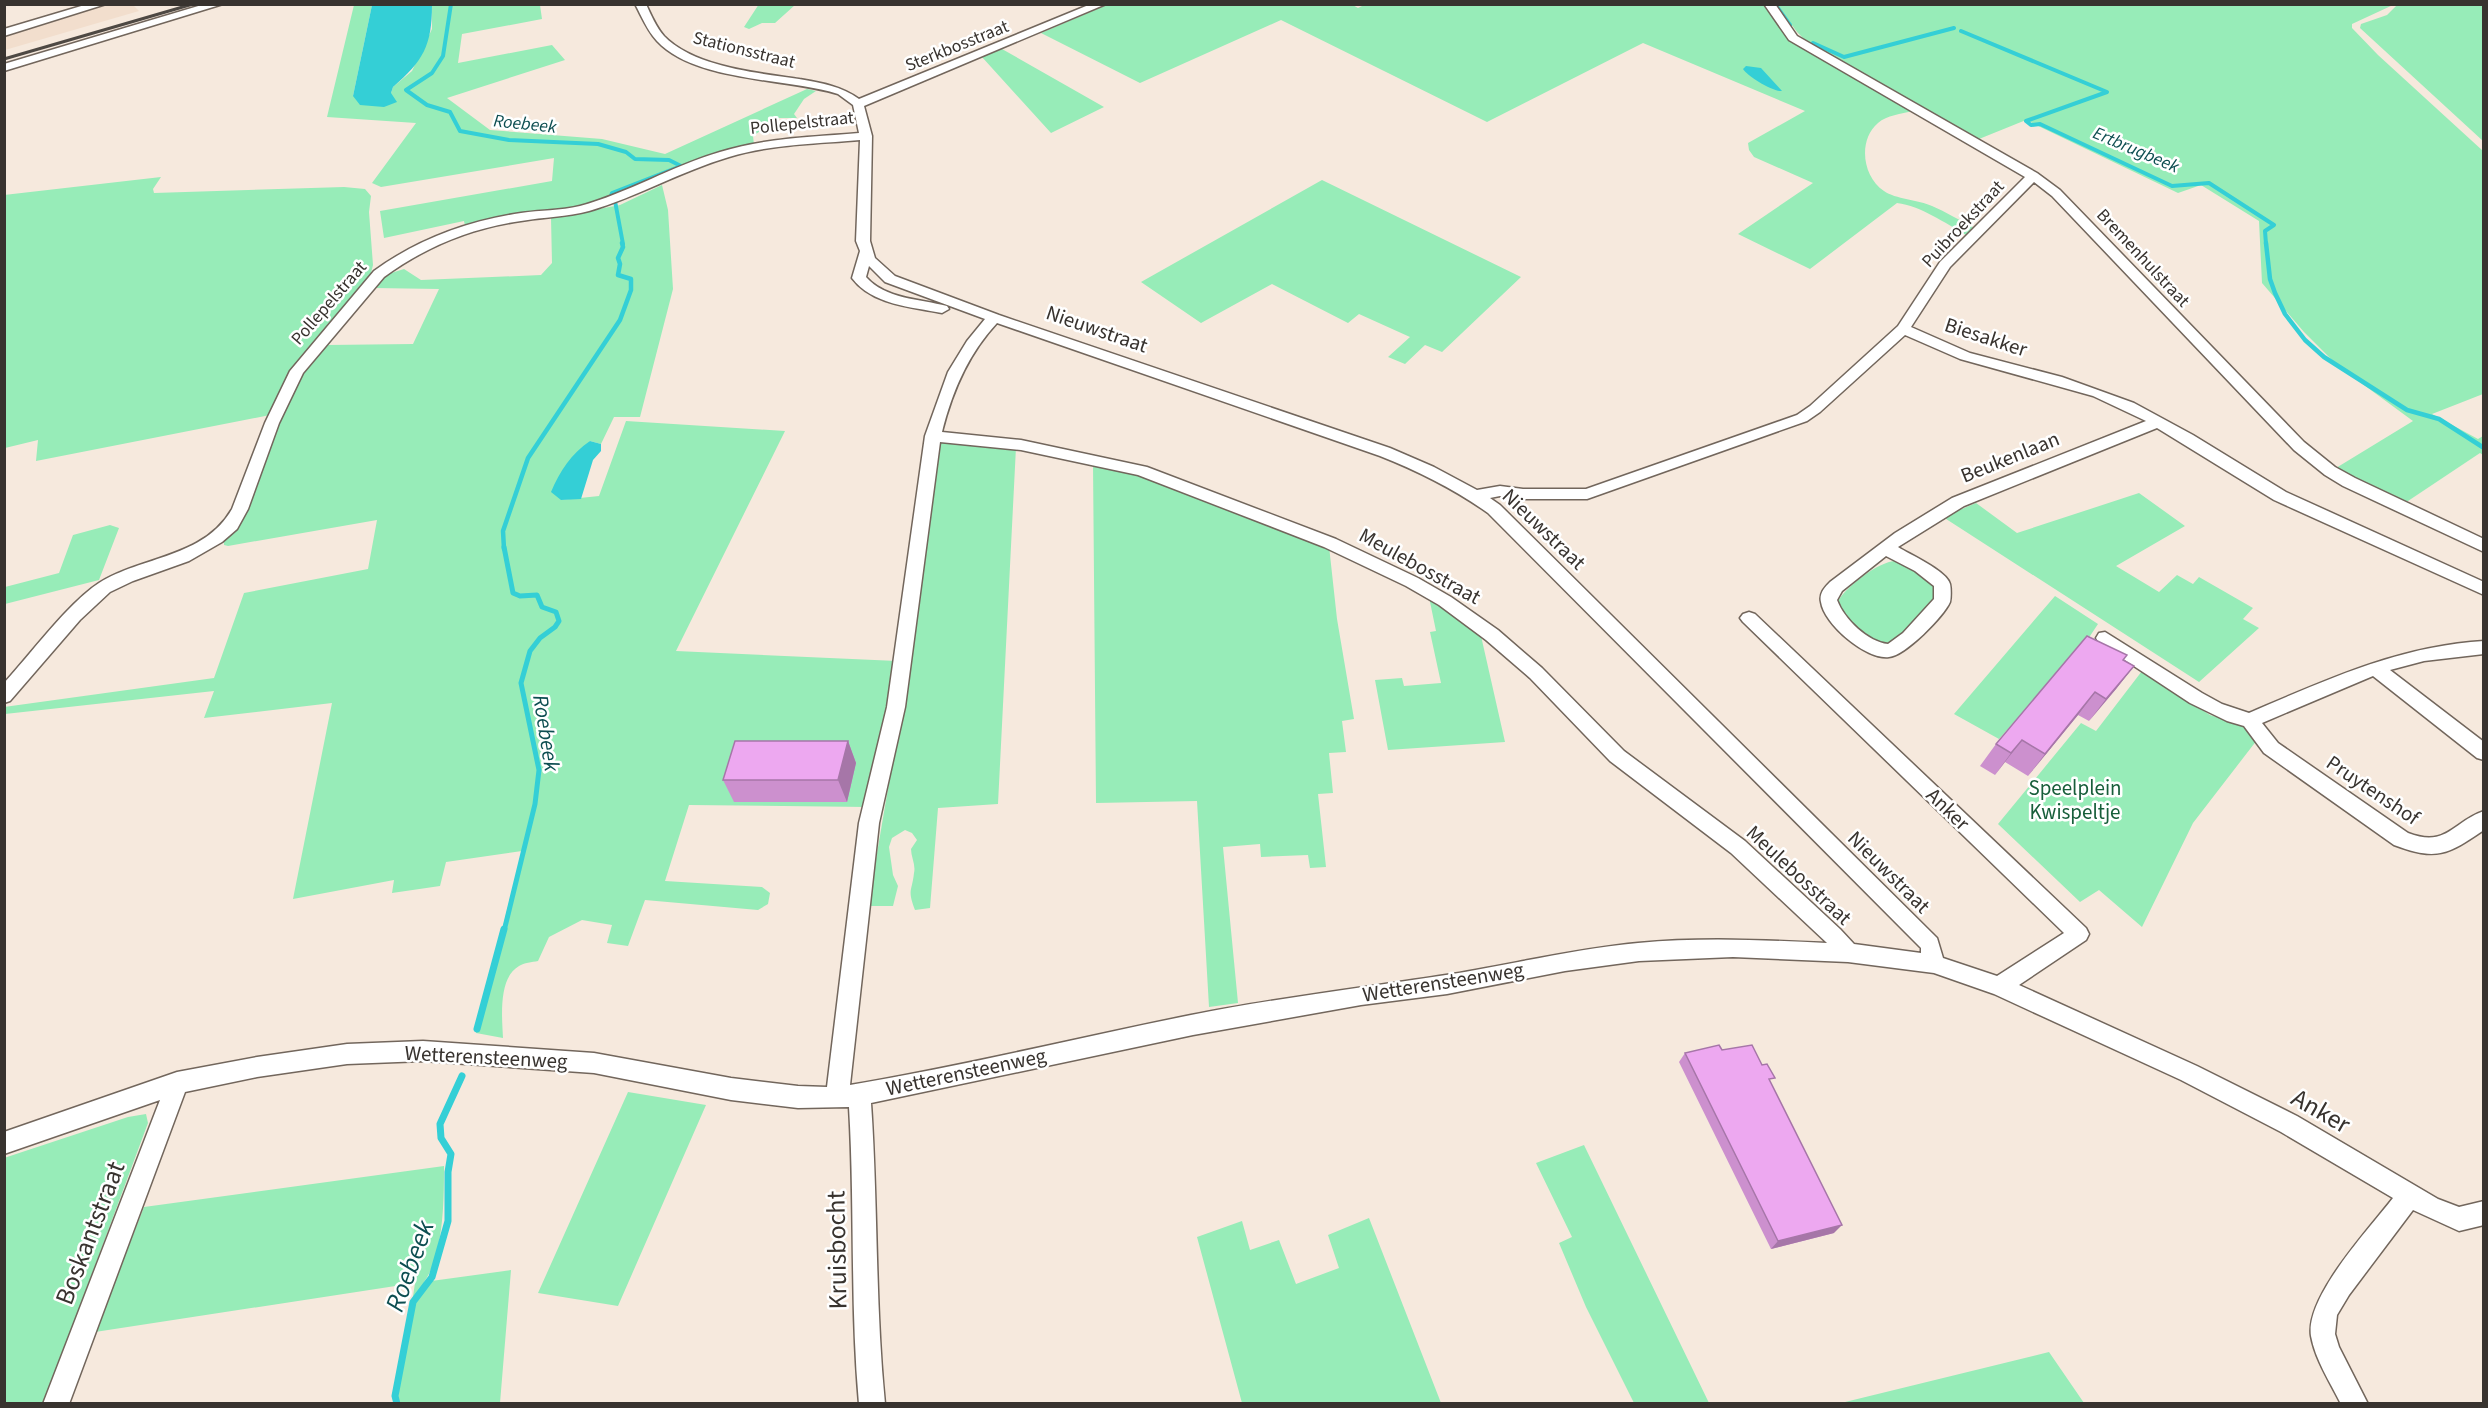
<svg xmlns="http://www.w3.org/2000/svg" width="2488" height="1408" font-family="'Source Sans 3',sans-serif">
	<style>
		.built { fill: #f2decd }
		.green { fill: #97ecb8 }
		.water { fill: #34cfd6 }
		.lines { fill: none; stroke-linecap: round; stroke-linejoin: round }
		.stream-far3 { stroke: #34cfd6; stroke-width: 4 }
		.stream-far2 { stroke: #34cfd6; stroke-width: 4.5 }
		.stream-far1 { stroke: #34cfd6; stroke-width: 5 }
		.stream { stroke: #34cfd6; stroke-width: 7 }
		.minor-casing { stroke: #72665c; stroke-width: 3 }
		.minor { fill: #fff; fill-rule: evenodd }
		.rail { stroke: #4e4944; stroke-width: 3 }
		.wall { fill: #cc90ce }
		.shaded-wall { fill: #a676a8 }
		.building { fill: #eda8f0; stroke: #a676a8; stroke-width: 1.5 }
		.labels { text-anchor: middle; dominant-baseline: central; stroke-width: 5; stroke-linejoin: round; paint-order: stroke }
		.far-street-label { font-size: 18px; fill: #38332f; stroke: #fff }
		.far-water-label { font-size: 18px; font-style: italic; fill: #0d4e51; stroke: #fff }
		.street-label { font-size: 21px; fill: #38332f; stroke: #fff }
		.park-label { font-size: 21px; fill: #175e3a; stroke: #fff }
		.water-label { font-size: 22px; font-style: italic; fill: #0d4e51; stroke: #fff }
		.near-street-label { font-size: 26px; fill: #38332f; stroke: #fff }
		.near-water-label { font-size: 27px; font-style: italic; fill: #0d4e51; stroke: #fff }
	</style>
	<rect width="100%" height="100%" fill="#f6e9dd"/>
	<!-- built -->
	<path class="built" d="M110,4L133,5L139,11L5,50V37Z"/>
	<!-- green -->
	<path class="green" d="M475,4L540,5L542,19L462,34L458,63L552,45L565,60L447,98L490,130L602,139L665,154L807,89L816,91L804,99L794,114L797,118H779L753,136L754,145L605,200L578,207L504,216L465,226L464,221L384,238L380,211L552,181L554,158L381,187L372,183L416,123L327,117L354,5H372L353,96L391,93L393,87L412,71L432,29V5Z
		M759,4H795V5L775,23H762L749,29L744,27Z
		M1109,4H1351L1358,8L1366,4L1764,5L1786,35L1913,111C1901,114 1887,115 1878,123C1858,140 1862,176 1884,191C1895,199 1919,200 1932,206C1946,212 1959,220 1973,227L1966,235C1945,223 1921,206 1897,203L1810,269L1738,234L1813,183L1754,157L1749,150L1748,143L1805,111L1643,43L1487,122L1281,20L1140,83L1041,33Z
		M1777,5H2393L2352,24V28L2378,55L2483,151V394L2432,414L2478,439L2483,436V455L2480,453L2405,503L2370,488L2336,468L2413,421L2338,366L2304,332L2262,283L2259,221L2201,185L2178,193L2026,120L1979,139L1805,40L1797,32Z
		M2397,5H2483V141L2360,28L2361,24L2387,15Z
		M1002,49L1104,107L1051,133L982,57Z
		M161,177L153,189L154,193L344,187L365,189L371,196L369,212L373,265L371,273L270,415L36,461L38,440L5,448L4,195Z
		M1322,180L1521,277L1442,352L1425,345L1405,364L1388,357L1410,337L1359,314L1348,323L1272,284L1201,323L1141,282Z
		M662,185L668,210L673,289L640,417H614L601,444L590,441L561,500L599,496L626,421L785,431L676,651L897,661L867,807L689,805L665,881L762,887L770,893L768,904L758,910L645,900L628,946L607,943L612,925L582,920L549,937L538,961C532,962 524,963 519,966C498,978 502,1017 503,1038L476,1033L522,851L446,862L440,886L392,893L394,880L293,899L332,703L204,718L214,691L5,714L4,707L214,678L244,593L368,569L377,520L228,546L224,545V540L282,412L300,378L327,345L413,344L439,289L374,288L388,274L404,269L421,280L541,275L552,263L551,218L620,205Z
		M937,441L1016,447L998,804L938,808L930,908L915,910C907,889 912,892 914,873C916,865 911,857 911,849L917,840L912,833L905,830L892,838L889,847L893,875L898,886L893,906H868L905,689Z
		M1093,463L1146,476L1329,546L1337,619L1354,719L1342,721L1346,752L1329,753L1333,793L1318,794L1326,867L1310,868L1308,855L1261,857L1260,844L1223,847L1238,1003L1209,1007L1197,801L1096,803Z
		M2139,493L2185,526L2116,566L2159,592L2177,575L2193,584L2199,577L2253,608L2243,619L2259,628L2199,682L1943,517L1976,503L2017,533Z
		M110,525L119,528L99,580L5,604V587L59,573L73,535Z
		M1897,561C1916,571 1936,577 1936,600L1909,630L1891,643C1869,643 1850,623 1838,606V601C1847,586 1880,560 1897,561Z
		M2055,596L2098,624L2090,636L1999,739L1954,714Z
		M1429,597L1479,627L1505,742L1388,750L1375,680L1402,678L1404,686L1441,683L1430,632L1436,631Z
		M2142,671L2210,715L2245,726L2257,740L2193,823L2142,927L2099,890L2080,902L1998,824L2081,723L2096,731Z
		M628,1092L706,1105L618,1306L538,1293Z
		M146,1114L148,1123L44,1403H5L4,1158L128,1117Z
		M1584,1145L1709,1403H1634L1586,1307L1559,1243L1572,1237L1536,1163Z
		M444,1166C444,1200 444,1254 424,1282L511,1270L500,1403H397L415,1283L95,1332L144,1207Z
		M1369,1218L1441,1403H1242L1197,1237L1242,1221L1250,1250L1279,1240L1296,1284L1339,1268L1328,1235Z
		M2049,1352L2084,1403H1841Z"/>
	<!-- water -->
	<path class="water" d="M372,5H432C432,46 423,61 393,87L391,93L397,102L384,107L360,105L353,96Z
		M1746,66L1761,68L1782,91C1773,92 1747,76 1743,69Z
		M590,441L601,444V451L593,460L581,499L561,500L551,492C560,471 571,454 590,441Z"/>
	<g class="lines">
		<!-- stream-far3 -->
		<path class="stream-far3" d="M451,4L443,56L432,73L406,90L427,105L450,112L460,131L509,140L598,144L626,152L635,159L669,160L681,166L612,193L611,196
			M1775,4L1790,25
			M1961,31L2107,92L2026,121L2031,125L2040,124L2172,186L2209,183L2274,225L2265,231L2266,244
			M1813,43L1844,57L1954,28
			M615,201L623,244"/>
		<!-- stream-far2 -->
		<path class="stream-far2" d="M2266,243L2270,279L2275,293L2285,314L2305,340L2324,357L2407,410L2439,419L2484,448
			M504,549L503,531L528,458L620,320L631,290V279L618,275L620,264L618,258L623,247L622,243"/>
		<!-- stream-far1 -->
		<path class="stream-far1" d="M504,931L535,804L539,770L521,683L530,651L540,638L555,627L559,621L556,612L542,607L537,595L520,596L513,593L504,547"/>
		<!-- stream -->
		<path class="stream" d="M477,1029L504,929
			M397,1404L395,1396L413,1302L432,1277L448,1221V1172L451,1154L441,1138L440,1124L462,1076"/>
		<defs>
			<path id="minor" d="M88,4H106L4,36V29Z
				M205,4H223L4,71V64Z
				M635,4H646C651,15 656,27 664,36C694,67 758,73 799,79C822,83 841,86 859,99L1091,4H1106L864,106L872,136L870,241L875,258L895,276L999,315L1390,448L1434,467L1477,490L1500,486L1523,489H1586L1797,415L1810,406L1898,326L1940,262L2025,177L1789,40L1764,4H1775L1797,36L2037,173L2060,190L2304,442L2335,467L2355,478L2484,539V552L2343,486L2325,475L2294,450L2052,196L2034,182L1950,267L1911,327L1970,353L2062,377L2134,403L2193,435L2286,492L2484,582V595L2274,500L2157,428L1964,506L1898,547C1909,554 1947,571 1950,584C1951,588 1951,598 1950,602C1944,616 1905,656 1889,657C1866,660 1824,624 1821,602C1819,594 1824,588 1830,582L1895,533L1952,498L2146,421L2093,396L1960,359L1905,335L1820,412L1807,421L1587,499H1523L1500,496L1490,498L1500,505L1937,938L1943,958L1997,976L2064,933L1743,622L1740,618L1743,614L1749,612L1755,614L2086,928L2089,934L2086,940L2019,985L2197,1066L2297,1116L2438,1199L2459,1207L2484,1201V1225L2459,1231L2413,1210L2349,1295L2337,1315L2335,1334L2339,1347L2368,1404H2341C2330,1382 2315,1359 2311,1336C2305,1297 2369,1229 2393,1198L2281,1132L2181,1080L1994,994L1934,973L1848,962L1733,957L1639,961L1565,971L1447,994L1361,1005L1193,1035L871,1103C878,1203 875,1304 885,1404H859C850,1305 855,1206 849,1107L798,1108L731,1100L594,1073L423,1061L347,1064L257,1077L185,1092L69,1404H43L160,1100L4,1154V1132L177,1072L257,1057L347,1044L423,1041L594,1053L731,1078L798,1086L827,1087L859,823L887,707L925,436L948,372L967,341L985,319L885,282L869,266L866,277C885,299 920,299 947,306L949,309L942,313C912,307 872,305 852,278L860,251L856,241L860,140C816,144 772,144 729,157C681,171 637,197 589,211C567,217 544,217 521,221C471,228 425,247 384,277L303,373L279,423L248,509L237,529L222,542L189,561L133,581L110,592L80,620L10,701L4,703V683C30,655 68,603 99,583C142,556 204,558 232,509L265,423L290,371L374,271C418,239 467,221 521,213C540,210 560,211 580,206C628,193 672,166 720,152C765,138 812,137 859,133L853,105L838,94C786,78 695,82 657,41C647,30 642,17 635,4ZM997,323L1380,456C1418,471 1454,489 1488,513L1921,948V953L1854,944L1840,929L1745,841L1624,751L1542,668L1498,630L1451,597L1418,578L1336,539L1147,467L1021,440L942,432C952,392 968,354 997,323ZM940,442L1021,450L1138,475L1324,547L1406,586L1439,605L1486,640L1530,678L1610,761L1731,853L1827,943C1764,940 1701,937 1638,943C1573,949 1510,965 1446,975C1361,988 1276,998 1191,1015C1077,1038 964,1066 850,1085L879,823L905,707ZM1886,556L1915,571L1934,586V599L1903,633L1888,644C1868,642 1844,619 1837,600L1842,591Z
				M2105,632L2202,693L2222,704L2249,713C2326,680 2399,646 2484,641V654L2424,661L2390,670L2484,742V760L2477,758L2373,676L2262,723L2278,743L2408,833C2447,848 2452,822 2484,811V830C2447,855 2437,861 2394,845L2264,753L2244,726L2227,721L2190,703L2099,643L2096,638L2099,633Z"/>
		</defs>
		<!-- minor casing -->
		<use href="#minor" class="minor-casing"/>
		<!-- minor -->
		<use href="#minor" class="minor"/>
		<!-- rail -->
		<path class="rail" d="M4,59L193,4"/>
	</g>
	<!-- wall -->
	<path class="wall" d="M2123,660L2134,666L2116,689L2089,721L2078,715L2028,776L2005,762L1995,775L1980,766L1996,744Z
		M848,741L856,763L847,802H734L723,780Z
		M1722,1050L1771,1083L1834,1233L1771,1249L1679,1062L1685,1053Z"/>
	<!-- shaded-wall -->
	<path class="shaded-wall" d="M2134,666L2116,689L2089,721L2106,699Z
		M2095,692L2078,715L2028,776L2045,754Z
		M2022,740L2005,762L1995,775L2011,753Z
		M848,741L856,763L847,802L838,780Z
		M1842,1225L1834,1233L1771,1249L1778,1241Z"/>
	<!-- building -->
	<path class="building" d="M2087,636L2127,655L2123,660L2134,666L2106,699L2095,692L2045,754L2022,740L2011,753L1996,744Z
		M735,741H848L838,780H723Z
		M1719,1045L1722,1050L1752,1045L1762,1065L1767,1064L1775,1078L1769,1079L1842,1225L1778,1241L1685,1053Z"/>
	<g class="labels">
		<!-- far-street labels -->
		<g class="far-street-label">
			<text transform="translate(957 46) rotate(-22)">Sterkbosstraat</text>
			<text transform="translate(744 50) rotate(14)">Stationsstraat</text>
			<text transform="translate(802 123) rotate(-6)">Pollepelstraat</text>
			<text transform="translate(1963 224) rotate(-47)">Puibroekstraat</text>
			<text transform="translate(2143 258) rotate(47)">Bremenhulstraat</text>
			<text transform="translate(329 303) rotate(-49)">Pollepelstraat</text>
		</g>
		<!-- far-water labels -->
		<g class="far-water-label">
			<text transform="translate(525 124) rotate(6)">Roebeek</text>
			<text transform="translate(2136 150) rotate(23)">Ertbrugbeek</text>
		</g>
		<!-- street labels -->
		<g class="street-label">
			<text transform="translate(1097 329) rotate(19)">Nieuwstraat</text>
			<text transform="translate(1986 337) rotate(18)">Biesakker</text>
			<text transform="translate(2010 457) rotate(-22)">Beukenlaan</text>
			<text transform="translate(1544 529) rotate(44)">Nieuwstraat</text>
			<text transform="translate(1420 566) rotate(29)">Meulebosstraat</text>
			<text transform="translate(2373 790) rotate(34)">Pruytenshof</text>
			<text transform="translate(1948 809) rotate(44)">Anker</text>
			<text transform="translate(1889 872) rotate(45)">Nieuwstraat</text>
			<text transform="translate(1799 875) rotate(43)">Meulebosstraat</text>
			<text transform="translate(1443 982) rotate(-9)">Wetterensteenweg</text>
			<text transform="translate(486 1057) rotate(3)">Wetterensteenweg</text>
			<text transform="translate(966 1072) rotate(-12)">Wetterensteenweg</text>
		</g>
		<!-- park labels -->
		<g class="park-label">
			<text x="2075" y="788">Speelplein<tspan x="2075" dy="24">Kwispeltje</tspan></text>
		</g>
		<!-- water labels -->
		<g class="water-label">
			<text transform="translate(546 733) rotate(81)">Roebeek</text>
		</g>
		<!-- near-street labels -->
		<g class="near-street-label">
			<text transform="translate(2321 1111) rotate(30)">Anker</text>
			<text transform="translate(90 1233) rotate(-69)">Boskantstraat</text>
			<text transform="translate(837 1250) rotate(-91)">Kruisbocht</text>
		</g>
		<!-- near-water labels -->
		<g class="near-water-label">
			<text transform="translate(410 1266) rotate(-70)">Roebeek</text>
		</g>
	</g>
	<!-- border -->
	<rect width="2488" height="1408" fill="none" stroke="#38332f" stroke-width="12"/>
</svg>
